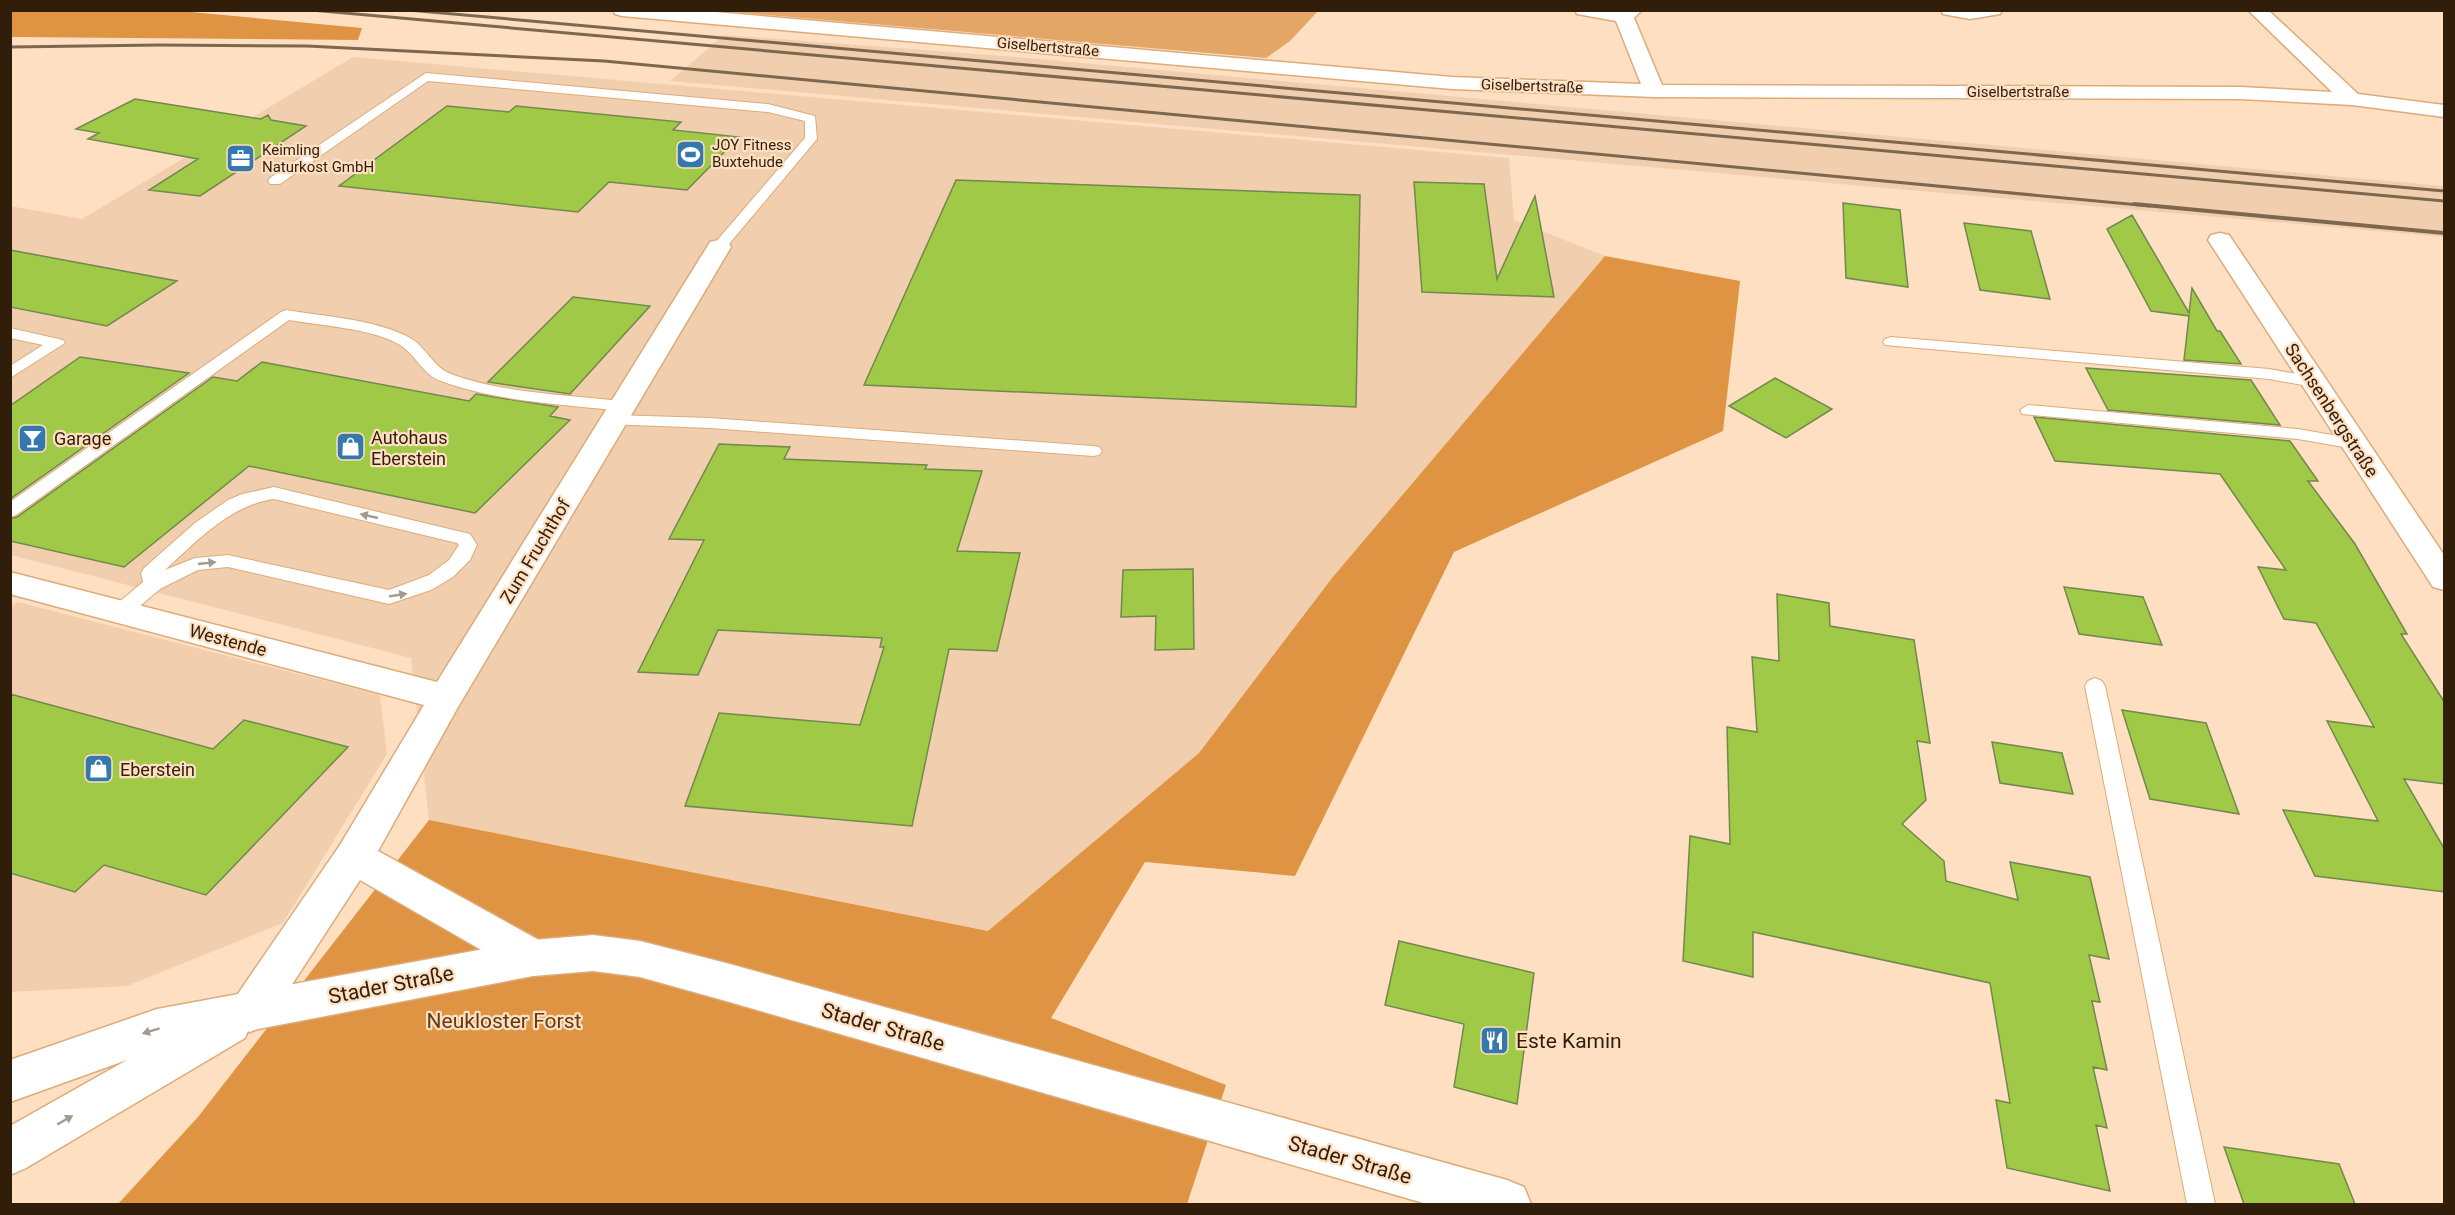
<svg xmlns="http://www.w3.org/2000/svg" width="2455" height="1215" font-family="Roboto,sans-serif">
	<style>
		.built { fill: #f1cfae }
		.green { fill: #e3a667 }
		.forest { fill: #de9443 }
		.building { fill: #9fc946; stroke: #72884c; stroke-width: 1.5 }
		.lines { fill: none; stroke-linecap: round; stroke-linejoin: round }
		.lane-casing { stroke: #ddab79; stroke-width: 2 }
		.street-casing { stroke: #ddab79; stroke-width: 3 }
		.secondary-casing { stroke: #ddab79; stroke-width: 3 }
		.lane { fill: #fff; fill-rule: evenodd }
		.street { fill: #fff; fill-rule: evenodd }
		.secondary { fill: #fff; fill-rule: evenodd }
		.rail-far1 { stroke: #7e674f; stroke-width: 3 }
		.rail { stroke: #7e674f; stroke-width: 4 }
		.oneway { fill: #a29a91 }
		.labels { text-anchor: middle; dominant-baseline: central; stroke-width: 4.5; stroke-linejoin: round; paint-order: stroke }
		.far-street-label { font-size: 15px; fill: #311e0a; stroke: #fedfc1 }
		.far-poi-label { font-size: 15px; fill: #311e0a; stroke: #fedfc1; text-anchor: start }
		.street-label { font-size: 18px; fill: #311e0a; stroke: #fedfc1 }
		.poi-label { font-size: 18px; fill: #311e0a; stroke: #fedfc1; text-anchor: start }
		.near-street-label { font-size: 21px; fill: #311e0a; stroke: #fedfc1 }
		.near-park-label { font-size: 21px; fill: #623c11; stroke: #fedfc1 }
		.near-poi-label { font-size: 21px; fill: #311e0a; stroke: #fedfc1; text-anchor: start }
	</style>
	<rect width="100%" height="100%" fill="#fedfc1"/>
	<!-- built -->
	<path class="built" d="M724,35L1016,57L2444,186V237L670,81Z
		M353,57L1509,158L1514,220L1605,256L1332,578L1199,753L988,931L429,820L411,658L11,555L10,206L82,219Z
		M18,602L380,695L387,754L283,923L127,986L11,992L10,607Z"/>
	<!-- green -->
	<path class="green" d="M721,11L1318,10V11L1290,41L1266,58Z"/>
	<!-- forest -->
	<path class="forest" d="M11,10L180,11L362,28L358,40L11,37Z
		M1605,256L1740,281L1723,431L1454,552L1295,876L1145,862L1051,1018L1226,1085L1187,1204H118L198,1117L429,820L988,931L1199,753L1332,578Z"/>
	<!-- building -->
	<path class="building" d="M135,99L261,119L268,115L271,120L306,126L200,196L149,190L198,159L88,139L99,133L76,129Z
		M447,106L509,112L516,106L681,122L673,130L739,137L687,190L609,182L578,212L339,186Z
		M956,180L1360,195L1356,407L864,385Z
		M1414,182L1484,184L1497,279L1535,196L1554,297L1422,292Z
		M1843,203L1900,210L1908,287L1846,278Z
		M2132,215L2189,313L2192,288L2217,331H2220L2241,364L2184,360L2189,316L2151,311L2107,229Z
		M1964,223L2031,231L2050,299L1980,290Z
		M10,250L177,281L107,326L10,307Z
		M573,297L650,306L570,394L488,382Z
		M80,357L189,373L10,499V406Z
		M262,362L469,401L476,394L558,407L550,416L570,420L475,513L249,466L124,567L10,541V519L17,517L213,377L237,381Z
		M2086,368L2251,380L2280,425L2108,410Z
		M1775,378L1832,409L1786,438L1729,406Z
		M2034,417L2290,441L2318,481H2308L2355,544L2407,634H2401L2445,703V784L2404,779L2445,850V892L2315,876L2283,810L2378,821L2327,721L2374,727L2316,623L2284,619L2258,567L2286,570L2220,474L2055,461Z
		M719,444L790,447L784,459L927,465L925,469L982,471L957,551L1020,553L997,651L949,649L912,826L685,806L719,713L860,725L884,647H880L882,638L718,630L698,675L638,672L704,540L669,539Z
		M1193,569L1194,649L1155,650L1156,616L1121,617L1123,570Z
		M2064,587L2143,597L2162,645L2079,634Z
		M1777,594L1829,603L1830,626L1914,640L1930,743L1917,741L1926,800L1902,824L1944,861L1946,881L2018,900L2010,862L2090,877L2109,959L2089,955L2100,1002L2092,1001L2107,1070L2093,1067L2107,1128L2096,1125L2110,1191L2007,1168L1996,1100L2010,1103L1990,983L1753,932V977L1683,961L1690,836L1730,844L1727,727L1757,732L1752,657L1779,661Z
		M10,694L213,749L244,720L348,747L206,895L104,865L75,892L10,873Z
		M2122,710L2206,723L2239,814L2150,799Z
		M1992,742L2062,753L2073,794L2000,783Z
		M1399,941L1534,973L1517,1104L1454,1087L1464,1024L1385,1005Z
		M2224,1147L2339,1164L2355,1204H2244Z"/>
	<g class="lines">
		<defs>
			<path id="lane" d="M426,73L768,104L815,116L817,139L724,250H714L712,247L714,244L805,138V121L768,112L428,81L280,184H270L268,181L270,178Z
				M286,310C322,316 379,320 410,338C426,347 433,367 451,374C502,393 568,395 622,401L630,406L622,411C562,404 498,402 441,381C423,375 416,355 400,345C372,328 322,326 289,320L16,515L10,517V502L281,312Z
				M10,328L63,340L65,343L10,378V366L43,345L10,338Z
				M1891,337L2269,369L2314,377L2322,382L2314,387L2269,379L1885,345L1883,342L1885,339Z
				M2028,405L2298,429L2355,439L2361,440L2364,444L2361,448L2355,449L2298,439L2022,414L2020,410Z
				M614,415L710,418L1093,446L1099,447L1102,451L1099,455L1093,456L710,428L608,424L606,420L608,416Z
				M274,487L470,534L477,545L470,560L453,577L431,590L389,604L228,567L198,570L160,589L127,617L120,619L113,617L110,612L113,607L143,582L141,573L144,568L195,523L228,500L242,494ZM274,499L457,543L459,545L449,560L429,575L389,590L228,555L195,558L165,570C197,541 230,505 274,499Z
				M2095,678L2102,681L2105,686L2215,1204H2187L2085,686L2088,681Z"/>
			<path id="street" d="M613,10H692L1452,77L1641,84L1616,21L1577,14L1575,10H1642L1634,18L1662,85L2241,87L2332,92L2248,10H2268L2358,94L2444,105V117L2352,105L2241,99L1654,97L1452,89L622,16L615,14Z
				M1941,10H2002L2000,14L1970,19L1943,14Z
				M2220,233L2229,235L2444,555V590L2433,587L2208,240L2211,235Z
				M719,240L728,242L731,247L458,707L378,851L548,945L554,958L548,971L533,976L518,971L360,880L265,1026L250,1032L235,1026L229,1012L235,998L340,845L424,705L10,594V572L437,682L707,247L710,242Z"/>
			<path id="secondary" d="M593,935L640,941L726,963L1507,1180L1524,1187L1531,1204H1427L726,1001L640,977L593,971L533,976L248,1031L245,1038L26,1168L10,1175V1126L127,1060L10,1102V1060L157,1009L533,940Z"/>
		</defs>
		<!-- lane casing -->
		<use href="#lane" class="lane-casing"/>
		<!-- street casing -->
		<use href="#street" class="street-casing"/>
		<!-- secondary casing -->
		<use href="#secondary" class="secondary-casing"/>
		<!-- lane -->
		<use href="#lane" class="lane"/>
		<!-- street -->
		<use href="#street" class="street"/>
		<!-- secondary -->
		<use href="#secondary" class="secondary"/>
		<!-- rail-far1 -->
		<path class="rail-far1" d="M311,10L2444,201
			M408,10L2444,191
			M10,47L159,45L307,46L604,61L2150,206"/>
		<!-- rail -->
		<path class="rail" d="M2134,204L2444,233"/>
	</g>
	<!-- one-way arrows -->
	<defs><path id="oneway-solid" d="M-6-.8H1V-3.2L6.5 0L1 3.2V.8H-6Z" transform="scale(1.5)"/></defs>
	<g class="oneway">
		<use href="#oneway-solid" transform="translate(369 516) rotate(-167)"/>
		<use href="#oneway-solid" transform="translate(207 563) rotate(-6)"/>
		<use href="#oneway-solid" transform="translate(398 595) rotate(-9)"/>
		<use href="#oneway-solid" transform="translate(151 1031) rotate(163)"/>
		<use href="#oneway-solid" transform="translate(65 1120) rotate(-30)"/>
	</g>
	<!-- icons -->
	<defs>
		<symbol id="stadium-square" viewBox="-11 -11 22 22"><rect x="-9" y="-9" width="18" height="18" rx="4" fill="#3478ae" stroke="#fedfc1"/><path d="M0-5a6.5 5 0 1 0 0 10a6.5 5 0 1 0 0-10ZM-3.5-1.8h7v3.6h-7Z" fill="#fff"/></symbol>
		<symbol id="office-square" viewBox="-11 -11 22 22"><rect x="-9" y="-9" width="18" height="18" rx="4" fill="#3478ae" stroke="#fedfc1"/><path d="M-6-3h4V-5.5h4V-3h4V5H-6ZM-1-4.5V-3h2v-1.5ZM-6 0V1H6V0Z" fill="#fff"/></symbol>
		<symbol id="bar-square" viewBox="-11 -11 22 22"><rect x="-9" y="-9" width="18" height="18" rx="4" fill="#3478ae" stroke="#fedfc1"/><path d="M-6-5H6L.8 .8V4.5H3.5V6h-7V4.5H-.8V.8Z" fill="#fff"/></symbol>
		<symbol id="shop-square" viewBox="-11 -11 22 22"><rect x="-9" y="-9" width="18" height="18" rx="4" fill="#3478ae" stroke="#fedfc1"/><path d="M-5-2.5h2.3a2.7 3.5 0 0 1 5.4 0H5L5.5 6h-11ZM-1.5-2.5h3a1.5 2.3 0 0 0-3 0Z" fill="#fff"/></symbol>
		<symbol id="restaurant-square" viewBox="-11 -11 22 22"><rect x="-9" y="-9" width="18" height="18" rx="4" fill="#3478ae" stroke="#fedfc1"/><path d="M-5-6h1v4h1v-4h1v4h1v-4h1v5L-1.5 .5V6h-2V.5L-5-1ZM5-6V6H3V1.5H1.5Q1.5-4 5-6Z" fill="#fff"/></symbol>
	</defs>
	<g fill-rule="evenodd">
		<use href="#stadium-square" x="674" y="138" width="33" height="33"/>
		<use href="#office-square" x="224" y="142" width="33" height="33"/>
		<use href="#bar-square" x="16" y="422" width="33" height="33"/>
		<use href="#shop-square" x="334" y="430" width="33" height="33"/>
		<use href="#shop-square" x="82" y="752" width="33" height="33"/>
		<use href="#restaurant-square" x="1478" y="1024" width="33" height="33"/>
	</g>
	<g class="labels">
		<!-- far-street labels -->
		<g class="far-street-label">
			<text transform="translate(1048 47) rotate(5)">Giselbertstraße</text>
			<text transform="translate(1532 86) rotate(2)">Giselbertstraße</text>
			<text x="2018" y="92">Giselbertstraße</text>
		</g>
		<!-- far-poi labels -->
		<g class="far-poi-label">
			<text x="712" y="145">JOY Fitness<tspan x="712" dy="17">Buxtehude</tspan></text>
			<text x="262" y="150">Keimling<tspan x="262" dy="17">Naturkost GmbH</tspan></text>
		</g>
		<!-- street labels -->
		<g class="street-label">
			<text transform="translate(2332 410) rotate(57)">Sachsenbergstraße</text>
			<text transform="translate(535 551) rotate(-59)">Zum Fruchthof</text>
			<text transform="translate(228 640) rotate(15)">Westende</text>
		</g>
		<!-- poi labels -->
		<g class="poi-label">
			<text x="371" y="437">Autohaus<tspan x="371" dy="21">Eberstein</tspan></text>
			<text x="54" y="438">Garage</text>
			<text x="120" y="769">Eberstein</text>
		</g>
		<!-- near-street labels -->
		<g class="near-street-label">
			<text transform="translate(391 985) rotate(-11)">Stader Straße</text>
			<text transform="translate(883 1027) rotate(16)">Stader Straße</text>
			<text transform="translate(1350 1160) rotate(16)">Stader Straße</text>
		</g>
		<!-- near-park labels -->
		<g class="near-park-label">
			<text x="504" y="1021">Neukloster Forst</text>
		</g>
		<!-- near-poi labels -->
		<g class="near-poi-label">
			<text x="1516" y="1041">Este Kamin</text>
		</g>
	</g>
	<!-- border -->
	<rect width="2455" height="1215" fill="none" stroke="#311e0a" stroke-width="24"/>
</svg>
